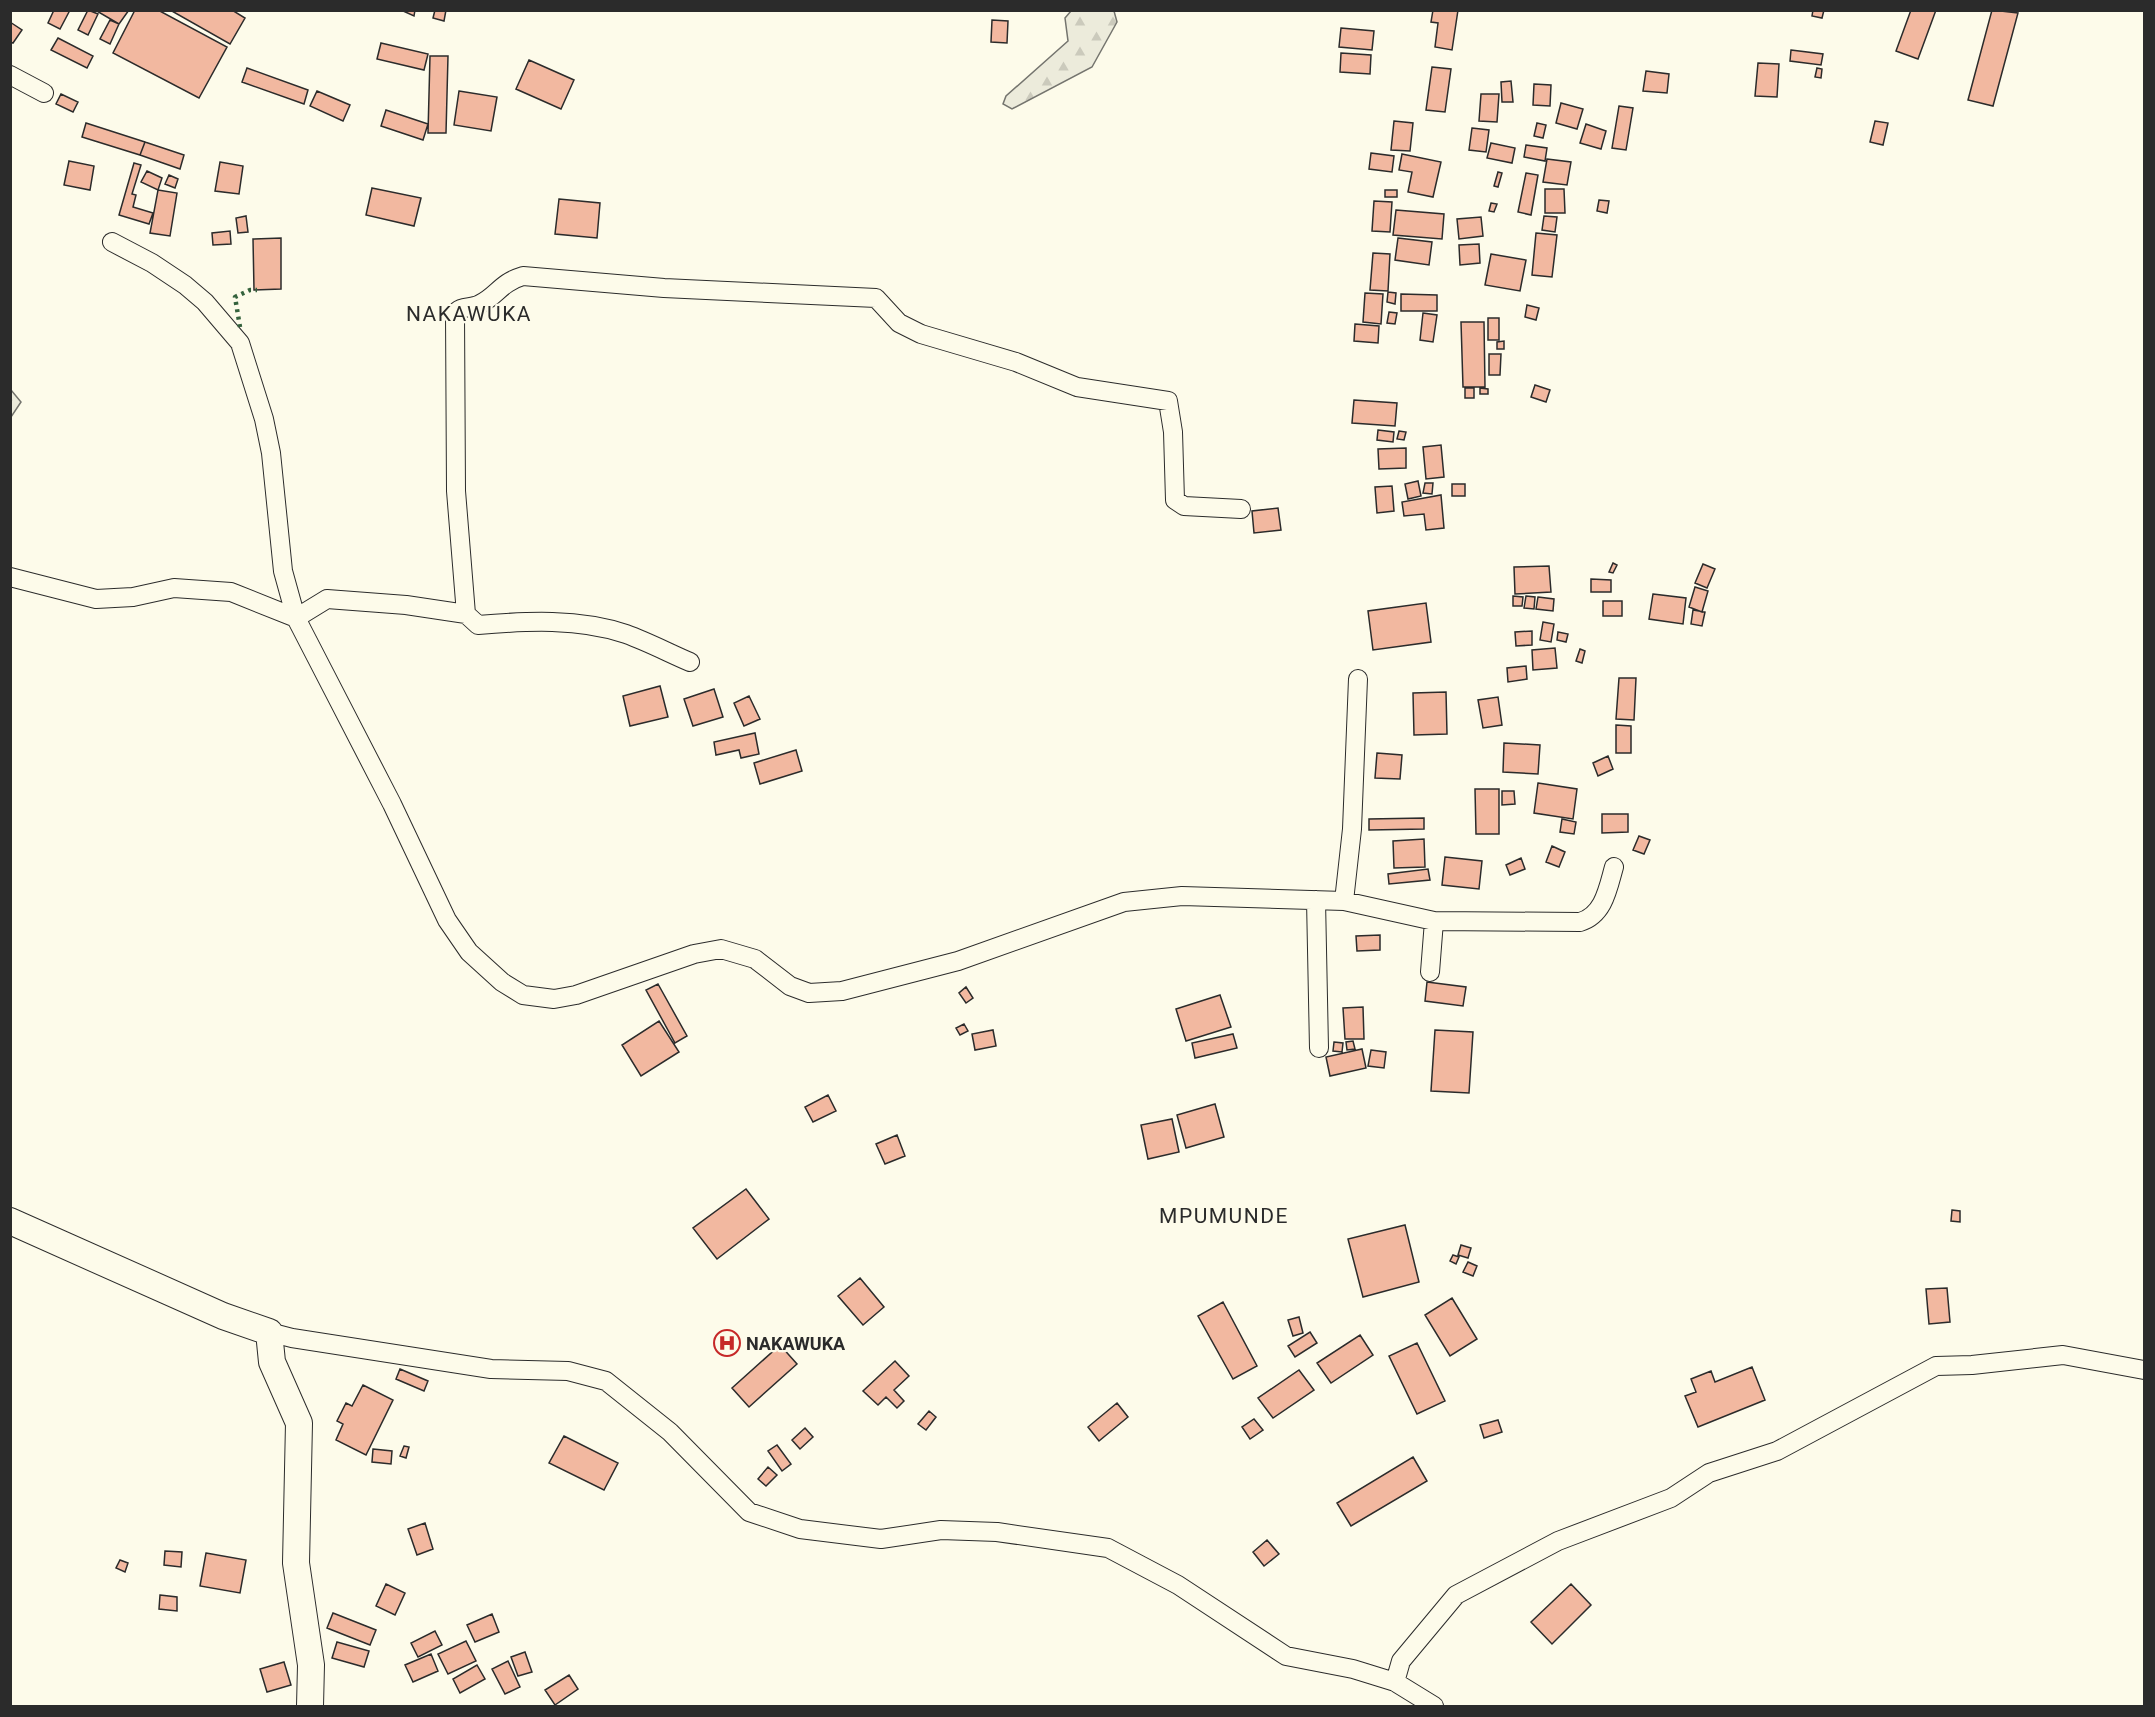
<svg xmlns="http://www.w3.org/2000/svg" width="2155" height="1717" font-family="Roboto,sans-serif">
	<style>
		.forest { fill: url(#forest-firs); stroke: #74746e; stroke-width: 1.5 }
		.building { fill: #f2b8a0; stroke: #2b2b2b; stroke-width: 1.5 }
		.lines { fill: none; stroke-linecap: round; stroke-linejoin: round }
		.street-casing { stroke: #2b2b2b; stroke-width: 20 }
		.secondary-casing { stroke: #2b2b2b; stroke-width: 28 }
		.street { stroke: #fdfbea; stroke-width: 18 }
		.secondary { stroke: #fdfbea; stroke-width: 26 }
		.hedge { stroke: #34623c; stroke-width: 4.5; stroke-dasharray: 3 4.5; stroke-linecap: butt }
		.labels { text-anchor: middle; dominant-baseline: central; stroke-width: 4.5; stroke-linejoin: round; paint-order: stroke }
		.poi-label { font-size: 18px; font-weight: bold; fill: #2b2b2b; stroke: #fdfbea; text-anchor: start }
		.quarter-label { font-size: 21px; letter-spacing: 1.5px; fill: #2b2b2b; stroke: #fdfbea }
	</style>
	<defs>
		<pattern id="forest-firs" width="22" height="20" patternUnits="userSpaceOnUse" patternTransform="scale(1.5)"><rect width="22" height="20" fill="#ecebdb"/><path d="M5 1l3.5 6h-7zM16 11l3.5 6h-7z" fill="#cbcabc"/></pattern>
	</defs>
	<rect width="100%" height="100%" fill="#fdfbea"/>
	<!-- forest -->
	<path class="forest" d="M1071,11H1114L1117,22L1092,67L1012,109L1003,104L1006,96L1068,41L1065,18Z
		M11,390L21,402L11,417Z"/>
	<!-- building -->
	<path class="building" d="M54,10H70L60,29L48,23Z
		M88,10L98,14L88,35L78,30Z
		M95,10H129L119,24Z
		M135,10H158L227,47L199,98L113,53Z
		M170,10H232L245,18L230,44Z
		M401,10H415L414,16Z
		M435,10H446L444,21L433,18Z
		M1433,10H1458L1452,50L1435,47L1438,23L1431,22Z
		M1813,10H1824L1822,18L1812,16Z
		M1911,10H1936L1918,59L1896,51Z
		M1992,10L2018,13L1993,106L1968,100Z
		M110,20L119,24L110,44L100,39Z
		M992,20L1008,21L1007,43L991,42Z
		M10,22L22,30L13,43L10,42Z
		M1341,28L1374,31L1372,50L1339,47Z
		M58,38L93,56L87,68L51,50Z
		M381,43L428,54L424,70L377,59Z
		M1791,50L1823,54L1821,65L1790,61Z
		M1341,53L1371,55L1370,74L1340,72Z
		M430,56H448L446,133H428Z
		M529,60L574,80L561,109L516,89Z
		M1758,63L1779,64L1777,97L1755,96Z
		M1432,67L1451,69L1445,112L1426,110Z
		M247,68L308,90L304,104L242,82Z
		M1817,68L1822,69L1821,78L1815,77Z
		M1646,71L1669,74L1667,93L1643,91Z
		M1511,81L1513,102H1502L1501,82Z
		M1534,84L1551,85L1550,106L1533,105Z
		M317,91L350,105L343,121L310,106Z
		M459,91L497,97L491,131L454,125Z
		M61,94L78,102L73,112L56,104Z
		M1481,94H1499L1497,122L1479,121Z
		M1561,103L1583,109L1577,129L1556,123Z
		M1619,106L1633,108L1626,150L1612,148Z
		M386,110L428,124L423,140L381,126Z
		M1394,121L1413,123L1410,151L1391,150Z
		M1875,121L1888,123L1883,145L1870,142Z
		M86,123L145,142L140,155L82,137Z
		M1537,123L1546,125L1543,138L1534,136Z
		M1586,124L1606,131L1601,149L1580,143Z
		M1472,128L1489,130L1486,152L1469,150Z
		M145,142L184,155L180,169L140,155Z
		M1491,143L1515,148L1512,163L1487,158Z
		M1526,145L1547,148L1545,161L1524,157Z
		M1371,153L1394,156L1392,172L1369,169Z
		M1402,154L1441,162L1433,197L1408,192L1412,172L1399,170Z
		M1547,159L1571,162L1567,185L1543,182Z
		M69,161L94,166L90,190L64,185Z
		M220,162L243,166L239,194L215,191Z
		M134,163L141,165L132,194L136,195L133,207L153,213L149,224L119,215Z
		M147,171L162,178L158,190L141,182Z
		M1498,172L1502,173L1498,187L1494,186Z
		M1526,173L1538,175L1531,215L1518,212Z
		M169,175L178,179L175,188L165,184Z
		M372,188L421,198L414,226L366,215Z
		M1545,189H1564L1565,213H1545Z
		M158,190L177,193L170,236L150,233Z
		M1385,190H1397V197H1385Z
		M559,199L600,203L597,238L555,234Z
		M1599,200L1609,201L1607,213L1597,211Z
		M1374,201L1392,202L1390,232L1372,231Z
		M1491,203L1497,204L1494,212L1489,211Z
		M1396,210L1444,214L1442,239L1393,235Z
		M246,216L248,232L238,233L236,218Z
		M1544,216L1557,217L1555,232L1542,230Z
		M1481,217L1483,236L1459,239L1457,219Z
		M230,231L231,244L213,245L212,233Z
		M1536,233L1557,235L1552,277L1532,275Z
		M281,238V289L254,290L253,239Z
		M1398,238L1432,242L1429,265L1395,260Z
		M1479,244L1480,263L1460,265L1459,245Z
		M1373,253L1390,254L1388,291L1370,290Z
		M1491,254L1526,260L1520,291L1485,285Z
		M1388,292L1396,293L1395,304L1387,302Z
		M1365,293L1383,294L1381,324L1363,322Z
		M1401,294L1437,295V311H1401Z
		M1527,305L1539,308L1536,320L1525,317Z
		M1389,312L1397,313L1395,324L1387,323Z
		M1423,313L1437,315L1433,342L1420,340Z
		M1488,318H1499V340H1488Z
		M1461,322H1484L1485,387H1463Z
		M1355,324L1379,326L1378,343L1354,341Z
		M1504,341V349H1497V342Z
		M1489,354H1501L1500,375H1489Z
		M1535,385L1550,390L1546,402L1531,397Z
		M1465,388H1474V398H1465Z
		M1480,388L1488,389V394H1480Z
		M1354,400L1397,403L1395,426L1352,423Z
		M1378,430L1394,432L1393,442L1377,440Z
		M1399,431L1406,432L1404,440L1397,439Z
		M1441,445L1444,477L1426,479L1423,447Z
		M1406,448V468L1379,469L1378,449Z
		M1418,481L1421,496L1408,499L1405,484Z
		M1425,483H1433L1432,494L1423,493Z
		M1452,484H1465V496H1452Z
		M1392,486L1394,511L1377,513L1375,487Z
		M1441,495L1444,528L1426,530L1424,514L1404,516L1402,502Z
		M1278,508L1281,530L1254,533L1252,511Z
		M1613,563L1617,565L1613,573L1609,572Z
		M1703,564L1715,569L1707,588L1695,583Z
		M1549,566L1551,592L1515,594L1514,567Z
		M1591,579L1611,580V592H1591Z
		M1695,587L1708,591L1702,612L1689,607Z
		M1653,594L1686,598L1683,624L1649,619Z
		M1513,596L1523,597L1522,606H1513Z
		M1526,596L1535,597L1534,609L1524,608Z
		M1538,597L1554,599L1553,611L1536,609Z
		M1603,601H1622V616H1603Z
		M1426,603L1431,642L1373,650L1368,611Z
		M1693,610L1705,612L1702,626L1691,624Z
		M1543,622L1554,624L1551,642L1540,640Z
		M1532,631V645L1516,646L1515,632Z
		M1558,632L1568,634L1566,642L1557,640Z
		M1555,648L1557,668L1533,670L1532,650Z
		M1580,649L1585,651L1582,663L1576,661Z
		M1526,666L1527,679L1508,682L1507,668Z
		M1619,678H1636L1634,720L1616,719Z
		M660,686L668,717L630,726L623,696Z
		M714,689L723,717L693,726L684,699Z
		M1446,692L1447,734L1414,735L1413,693Z
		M749,696L760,719L744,726L734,703Z
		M1498,697L1502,725L1483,728L1478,700Z
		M1616,725L1631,726V753H1616Z
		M755,733L759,754L741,758L739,750L716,755L714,742Z
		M1504,743L1540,745L1538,774L1503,772Z
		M796,750L802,771L760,784L754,763Z
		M1377,753L1402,755L1400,779L1375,778Z
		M1608,756L1613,769L1598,776L1593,763Z
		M1538,783L1577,789L1573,819L1534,813Z
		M1475,789H1499V834H1476Z
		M1502,791H1514L1515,804L1502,805Z
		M1602,814H1628V832L1602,833Z
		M1424,818V829L1369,830V819Z
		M1562,819L1576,822L1574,834L1560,832Z
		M1639,836L1650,840L1644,854L1633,850Z
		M1424,839L1425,867L1394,868L1393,841Z
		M1552,846L1565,852L1559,867L1546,862Z
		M1445,857L1482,861L1479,889L1442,885Z
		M1521,858L1525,869L1510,875L1506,865Z
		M1428,869L1430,880L1389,884L1388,874Z
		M1380,935V950L1357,951L1356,936Z
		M1427,982L1466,987L1463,1006L1425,1001Z
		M658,984L687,1036L675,1043L646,990Z
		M966,987L973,998L966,1003L959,993Z
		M1220,995L1231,1027L1186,1041L1176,1009Z
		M1363,1007L1364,1039H1345L1343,1008Z
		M659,1021L679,1052L641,1076L622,1045Z
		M964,1024L968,1031L960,1035L956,1028Z
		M993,1030L996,1046L975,1050L972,1034Z
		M1435,1030L1473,1032L1469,1093L1431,1091Z
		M1233,1034L1237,1048L1195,1058L1192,1043Z
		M1353,1041L1355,1049L1347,1050L1346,1042Z
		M1334,1042L1343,1043L1342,1052L1333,1051Z
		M1362,1049L1366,1068L1330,1076L1326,1057Z
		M1371,1050L1386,1052L1384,1068L1368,1066Z
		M828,1095L836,1111L813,1122L805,1107Z
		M1215,1104L1224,1137L1186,1148L1177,1115Z
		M1172,1119L1179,1152L1148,1159L1141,1125Z
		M897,1135L905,1156L885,1164L876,1144Z
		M746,1189L769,1219L717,1259L693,1228Z
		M1952,1210L1960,1211V1222L1951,1221Z
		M1405,1225L1419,1282L1363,1297L1348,1239Z
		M1461,1245L1471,1248L1468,1258L1458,1255Z
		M1453,1255L1459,1257L1456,1264L1450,1261Z
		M1468,1262L1477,1266L1473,1276L1463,1272Z
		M860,1278L884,1307L863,1325L838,1296Z
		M1947,1288L1950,1322L1929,1324L1926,1289Z
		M1452,1298L1477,1339L1450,1356L1425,1315Z
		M1223,1302L1257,1366L1233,1379L1198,1316Z
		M1299,1317L1303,1333L1293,1336L1288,1320Z
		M1310,1332L1317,1343L1295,1357L1288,1346Z
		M1360,1335L1373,1355L1331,1383L1317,1363Z
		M1417,1343L1445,1401L1417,1414L1389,1356Z
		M780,1345L797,1364L749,1407L732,1388Z
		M895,1361L909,1376L894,1390L904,1401L897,1408L886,1397L878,1405L863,1391Z
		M1752,1367L1765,1400L1698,1427L1685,1396L1696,1392L1691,1379L1711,1371L1715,1382Z
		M400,1369L428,1381L424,1391L396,1379Z
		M1299,1370L1314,1390L1273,1418L1258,1398Z
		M363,1385L393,1400L366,1455L336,1440L343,1424L337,1421L346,1403L352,1406Z
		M1117,1403L1128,1417L1099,1441L1088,1427Z
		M929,1411L936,1417L926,1430L918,1424Z
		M1254,1419L1263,1430L1250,1439L1242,1427Z
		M1498,1420L1502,1432L1484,1438L1480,1425Z
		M805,1428L813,1437L800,1449L792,1440Z
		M564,1436L618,1463L604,1490L549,1463Z
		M777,1445L791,1464L782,1471L768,1451Z
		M404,1446L409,1447L406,1458L400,1456Z
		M373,1449L392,1451L391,1464L372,1462Z
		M1413,1457L1427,1481L1351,1526L1337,1503Z
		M768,1467L777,1475L766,1486L758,1479Z
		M425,1523L433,1549L417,1555L408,1529Z
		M1267,1540L1279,1554L1264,1566L1253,1552Z
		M165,1551L182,1552L181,1567L164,1565Z
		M206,1553L246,1560L240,1593L200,1586Z
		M120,1560L128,1563L125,1572L116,1568Z
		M386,1584L405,1593L395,1615L376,1606Z
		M1571,1584L1591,1605L1552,1644L1531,1622Z
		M160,1595L177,1597V1611L159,1609Z
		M333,1613L376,1630L370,1645L327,1628Z
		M492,1614L499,1632L475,1642L467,1625Z
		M435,1631L442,1645L418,1657L411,1643Z
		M466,1641L476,1661L448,1674L438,1654Z
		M337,1642L369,1651L364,1667L332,1658Z
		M525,1652L532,1672L518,1676L511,1657Z
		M431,1654L438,1671L413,1682L405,1665Z
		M508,1661L520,1687L505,1694L492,1669Z
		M284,1662L291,1685L267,1692L260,1669Z
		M477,1665L485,1679L460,1693L453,1679Z
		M569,1675L578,1689L555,1705L545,1690Z"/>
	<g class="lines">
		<defs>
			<path id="street" d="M10,75L44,93
				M112,242L152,263L185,285L205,302L240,343L264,419L271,453L283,571L296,618L392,804L447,920L469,952L502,982L523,995L554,999L576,995L694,954L721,949L755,959L790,986L809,993L842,991L958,961L1124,902L1182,896L1344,901L1434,921L1580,922C1604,915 1608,888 1614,867
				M10,577L96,599L133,597L174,588L231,592L296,618L327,599L406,605L466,614L478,625C526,621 579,618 626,634C648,642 669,653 690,662
				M466,614L456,491L455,314C460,305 472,309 480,304C498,295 500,283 523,276L664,288L876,298L899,323L921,334L1016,362L1077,387L1168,401L1173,432L1175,500L1184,506L1241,509
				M1316,900L1319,1048
				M1344,901L1352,829L1358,679
				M1430,972L1434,921
				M269,1332L292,1338L491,1369L568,1371L606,1381L670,1432L749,1512L800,1529L881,1539L941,1530L997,1532L1108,1548L1178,1585L1286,1656L1353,1669L1395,1682L1434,1706
				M1395,1682L1401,1661L1456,1595L1558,1541L1671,1498L1709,1473L1777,1451L1936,1366L1972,1365L2063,1355L2144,1370"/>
			<path id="secondary" d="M10,1221L223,1316L269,1332L272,1362L299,1423L296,1563L311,1665L310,1706"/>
		</defs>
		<!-- street casing -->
		<use href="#street" class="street-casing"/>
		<!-- secondary casing -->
		<use href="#secondary" class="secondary-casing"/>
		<!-- street -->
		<use href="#street" class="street"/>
		<!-- secondary -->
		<use href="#secondary" class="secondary"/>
		<!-- hedge -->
		<path class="hedge" d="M240,327L235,297L250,290H257"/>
	</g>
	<!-- icons -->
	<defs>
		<symbol id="hospital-ring" viewBox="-11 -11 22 22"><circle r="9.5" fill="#fdfbea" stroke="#c62828" stroke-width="1.5"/><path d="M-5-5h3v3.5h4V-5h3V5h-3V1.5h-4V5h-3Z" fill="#c62828"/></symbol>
	</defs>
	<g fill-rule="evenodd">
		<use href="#hospital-ring" x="712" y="1328" width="30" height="30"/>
	</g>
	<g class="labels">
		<!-- poi labels -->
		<g class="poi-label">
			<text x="746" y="1343">NAKAWUKA</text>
		</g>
		<!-- quarter labels -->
		<g class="quarter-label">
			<text x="469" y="314">NAKAWUKA</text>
			<text x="1224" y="1216">MPUMUNDE</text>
		</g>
	</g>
	<!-- border -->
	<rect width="2155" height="1717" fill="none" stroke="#2b2b2b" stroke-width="24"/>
</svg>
